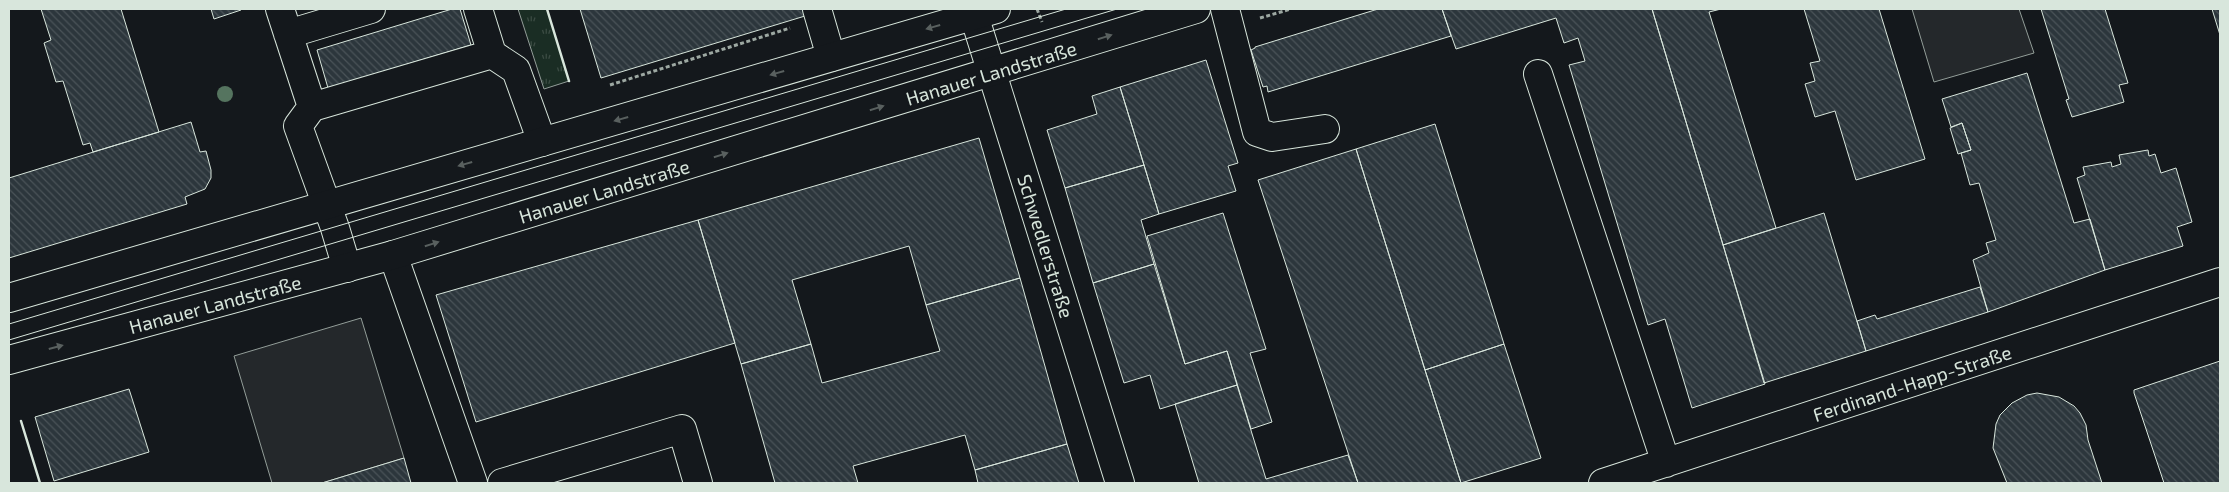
<svg xmlns="http://www.w3.org/2000/svg" width="2229" height="492" font-family="'Exo 2',sans-serif">
	<style>
		.park { fill: url(#park-tufts); stroke: #939e99 }
		.parking { fill: #24282b; stroke: #939e99 }
		.building { fill: url(#building-back-hatch); stroke: #d8e6dc }
		.lines { fill: none; stroke-linecap: round; stroke-linejoin: round }
		.minor-casing { stroke: #d8e6dc; stroke-width: 30 }
		.major-casing { stroke: #d8e6dc; stroke-width: 30 }
		.path { stroke: #9da8a2; stroke-width: 3; stroke-dasharray: 4 2.5; stroke-linecap: butt }
		.minor { stroke: #14181c; stroke-width: 28 }
		.major { stroke: #14181c; stroke-width: 28 }
		.tram { stroke: #d8e6dc; stroke-width: 1 }
		.wall { stroke: #d8e6dc; stroke-width: 2.5 }
		.tree { fill: #55745f }
		.oneway { fill: #59605f }
		.labels { text-anchor: middle; dominant-baseline: central; stroke-width: 4; stroke-linejoin: round; paint-order: stroke }
		.street-label { font-size: 19px; fill: #d8e6dc; stroke: #14181c }
	</style>
	<defs>
		<pattern id="park-tufts" width="24" height="20" patternUnits="userSpaceOnUse" patternTransform="scale(1.25)"><rect width="24" height="20" fill="#1a2d24"/><path d="M3 7l-1-3M5 7V3M7 7l1-3M15 17l-1-3M17 17v-4M19 17l1-3" fill="none" stroke="#3b4b43"/></pattern>
		<pattern id="building-back-hatch" width="6" height="6" patternUnits="userSpaceOnUse" patternTransform="scale(1.25)"><rect width="6" height="6" fill="#2c363c"/><path d="M-1 5l2 2M0 0l6 6M5-1l2 2" fill="none" stroke="#4a5358"/></pattern>
	</defs>
	<rect width="100%" height="100%" fill="#14181c"/>
	<!-- park -->
	<path class="park" d="M518,9H547L569,81L544,89Z"/>
	<!-- parking -->
	<path class="parking" d="M1912,9H2019L2034,53L1934,82Z
		M361,318L404,458L322,483H272L234,356Z"/>
	<!-- building -->
	<path class="building" d="M41,9H121L159,132L93,152L90,143L83,145L63,81L56,82L44,43L51,40Z
		M211,9H241V10L214,19Z
		M452,9H460L471,45L328,88L317,50Z
		M580,9H803L805,16L601,78Z
		M1378,9H1442L1451,36L1268,92L1267,86L1263,87L1251,50L1255,48V47Z
		M1442,9H1652L1765,384L1692,408L1665,319L1648,325L1569,65L1585,61L1578,38L1564,43L1556,18L1456,49Z
		M1652,9H1721L1709,12L1776,228L1723,245Z
		M1804,9H1879L1925,159L1856,180L1835,111L1815,117L1805,84L1815,81L1810,63L1820,61Z
		M2041,9H2105L2128,83L2119,85L2124,102L2072,117L2066,100L2069,99Z
		M2212,9H2220V35Z
		M1206,60L1238,163L1228,166L1236,191L1159,214L1120,87Z
		M2027,73L2074,223L2090,219L2105,270L1988,312L1973,260L1989,253L1986,243L1996,240L1979,183L1970,185L1961,153L1971,150L1962,123L1951,127L1942,99Z
		M1120,87L1144,165L1065,188L1047,130L1097,114L1092,96Z
		M191,122L200,152L206,151L211,170V178L205,189L185,197L187,204L9,258V178Z
		M1962,123L1971,150L1958,154L1950,128Z
		M1435,124L1504,344L1425,370L1356,149Z
		M979,138L1020,278L926,305L909,246L792,280L811,344L741,364L698,220Z
		M1356,149L1425,370L1461,483H1358L1258,180Z
		M2148,150L2149,156L2155,154L2161,173L2176,168L2192,222L2177,227L2183,246L2105,270L2077,178L2085,175L2083,167L2111,162L2112,167L2121,164L2119,155Z
		M1144,165L1159,214L1141,220L1154,264L1093,283L1065,188Z
		M1223,213L1266,349L1250,353L1272,422L1251,429L1227,351L1185,364L1147,236Z
		M1824,213L1866,351L1764,383L1723,245Z
		M698,220L735,343L476,422L436,295Z
		M1154,264L1185,364L1227,351L1237,385L1160,409L1150,375L1124,383L1093,283Z
		M1020,278L1067,444L975,470L965,435L853,466L858,483H775L741,364L811,344L822,383L940,351L926,305Z
		M1980,287L1988,312L1866,351L1857,321L1875,315L1877,319Z
		M1504,344L1541,458L1461,483L1425,370Z
		M2220,361V483H2164L2134,393V390Z
		M1237,385L1266,479L1348,455L1358,483H1199L1175,404Z
		M129,389L149,452L54,481L35,417Z
		M2037,393L2059,397L2074,406L2080,413L2086,425L2088,440L2102,483H2007L1993,448L1996,424L2000,415L2012,403L2027,395Z
		M1067,444L1079,483H978L975,470Z
		M404,458L411,483H322Z"/>
	<g class="lines">
		<defs>
			<path id="minor" d="M280,9L312,107
				M478,9L492,54
				M817,9L831,57
				M972,9L1120,483
				M1225,9L1257,132L1272,137L1325,129
				M288,34L371,9
				M1538,74L1666,463
				M393,255L473,483
				M347,268L335,228L298,126L312,107L492,54L516,70L542,142
				M502,483L682,429L698,483
				M1603,483L2220,282"/>
			<path id="major" d="M9,298L996,9
				M9,360L393,255L1196,9"/>
		</defs>
		<!-- minor casing -->
		<use href="#minor" class="minor-casing"/>
		<!-- major casing -->
		<use href="#major" class="major-casing"/>
		<!-- path -->
		<path class="path" d="M1037,9L1042,22
			M1260,18L1291,9
			M610,85L790,28"/>
		<!-- minor -->
		<use href="#minor" class="minor"/>
		<!-- major -->
		<use href="#major" class="major"/>
		<!-- tram -->
		<path class="tram" d="M9,324L1066,9
			M9,340L1117,9"/>
		<!-- wall -->
		<path class="wall" d="M547,9L569,81
			M21,421L40,483"/>
	</g>
	<!-- trees -->
	<circle class="tree" cx="225" cy="94" r="8"/>
	<!-- one-way arrows -->
	<defs><path id="oneway-solid" d="M-6-.8H1V-3.2L6.5 0L1 3.2V.8H-6Z" transform="scale(1.25)"/></defs>
	<g class="oneway">
		<use href="#oneway-solid" transform="translate(933 27) rotate(164)"/>
		<use href="#oneway-solid" transform="translate(1105 37) rotate(-17)"/>
		<use href="#oneway-solid" transform="translate(777 73) rotate(164)"/>
		<use href="#oneway-solid" transform="translate(877 108) rotate(-17)"/>
		<use href="#oneway-solid" transform="translate(621 119) rotate(164)"/>
		<use href="#oneway-solid" transform="translate(721 155) rotate(-17)"/>
		<use href="#oneway-solid" transform="translate(465 164) rotate(164)"/>
		<use href="#oneway-solid" transform="translate(432 244) rotate(-17)"/>
		<use href="#oneway-solid" transform="translate(56 347) rotate(-15)"/>
	</g>
	<g class="labels">
		<!-- street labels -->
		<g class="street-label">
			<text transform="translate(991 73) rotate(-17)">Hanauer Landstraße</text>
			<text transform="translate(604 191) rotate(-17)">Hanauer Landstraße</text>
			<text transform="translate(1046 246) rotate(73)">Schwedlerstraße</text>
			<text transform="translate(215 304) rotate(-15)">Hanauer Landstraße</text>
			<text transform="translate(1912 383) rotate(-18)">Ferdinand-Happ-Straße</text>
		</g>
	</g>
	<!-- border -->
	<rect width="2229" height="492" fill="none" stroke="#d8e6dc" stroke-width="20"/>
</svg>
